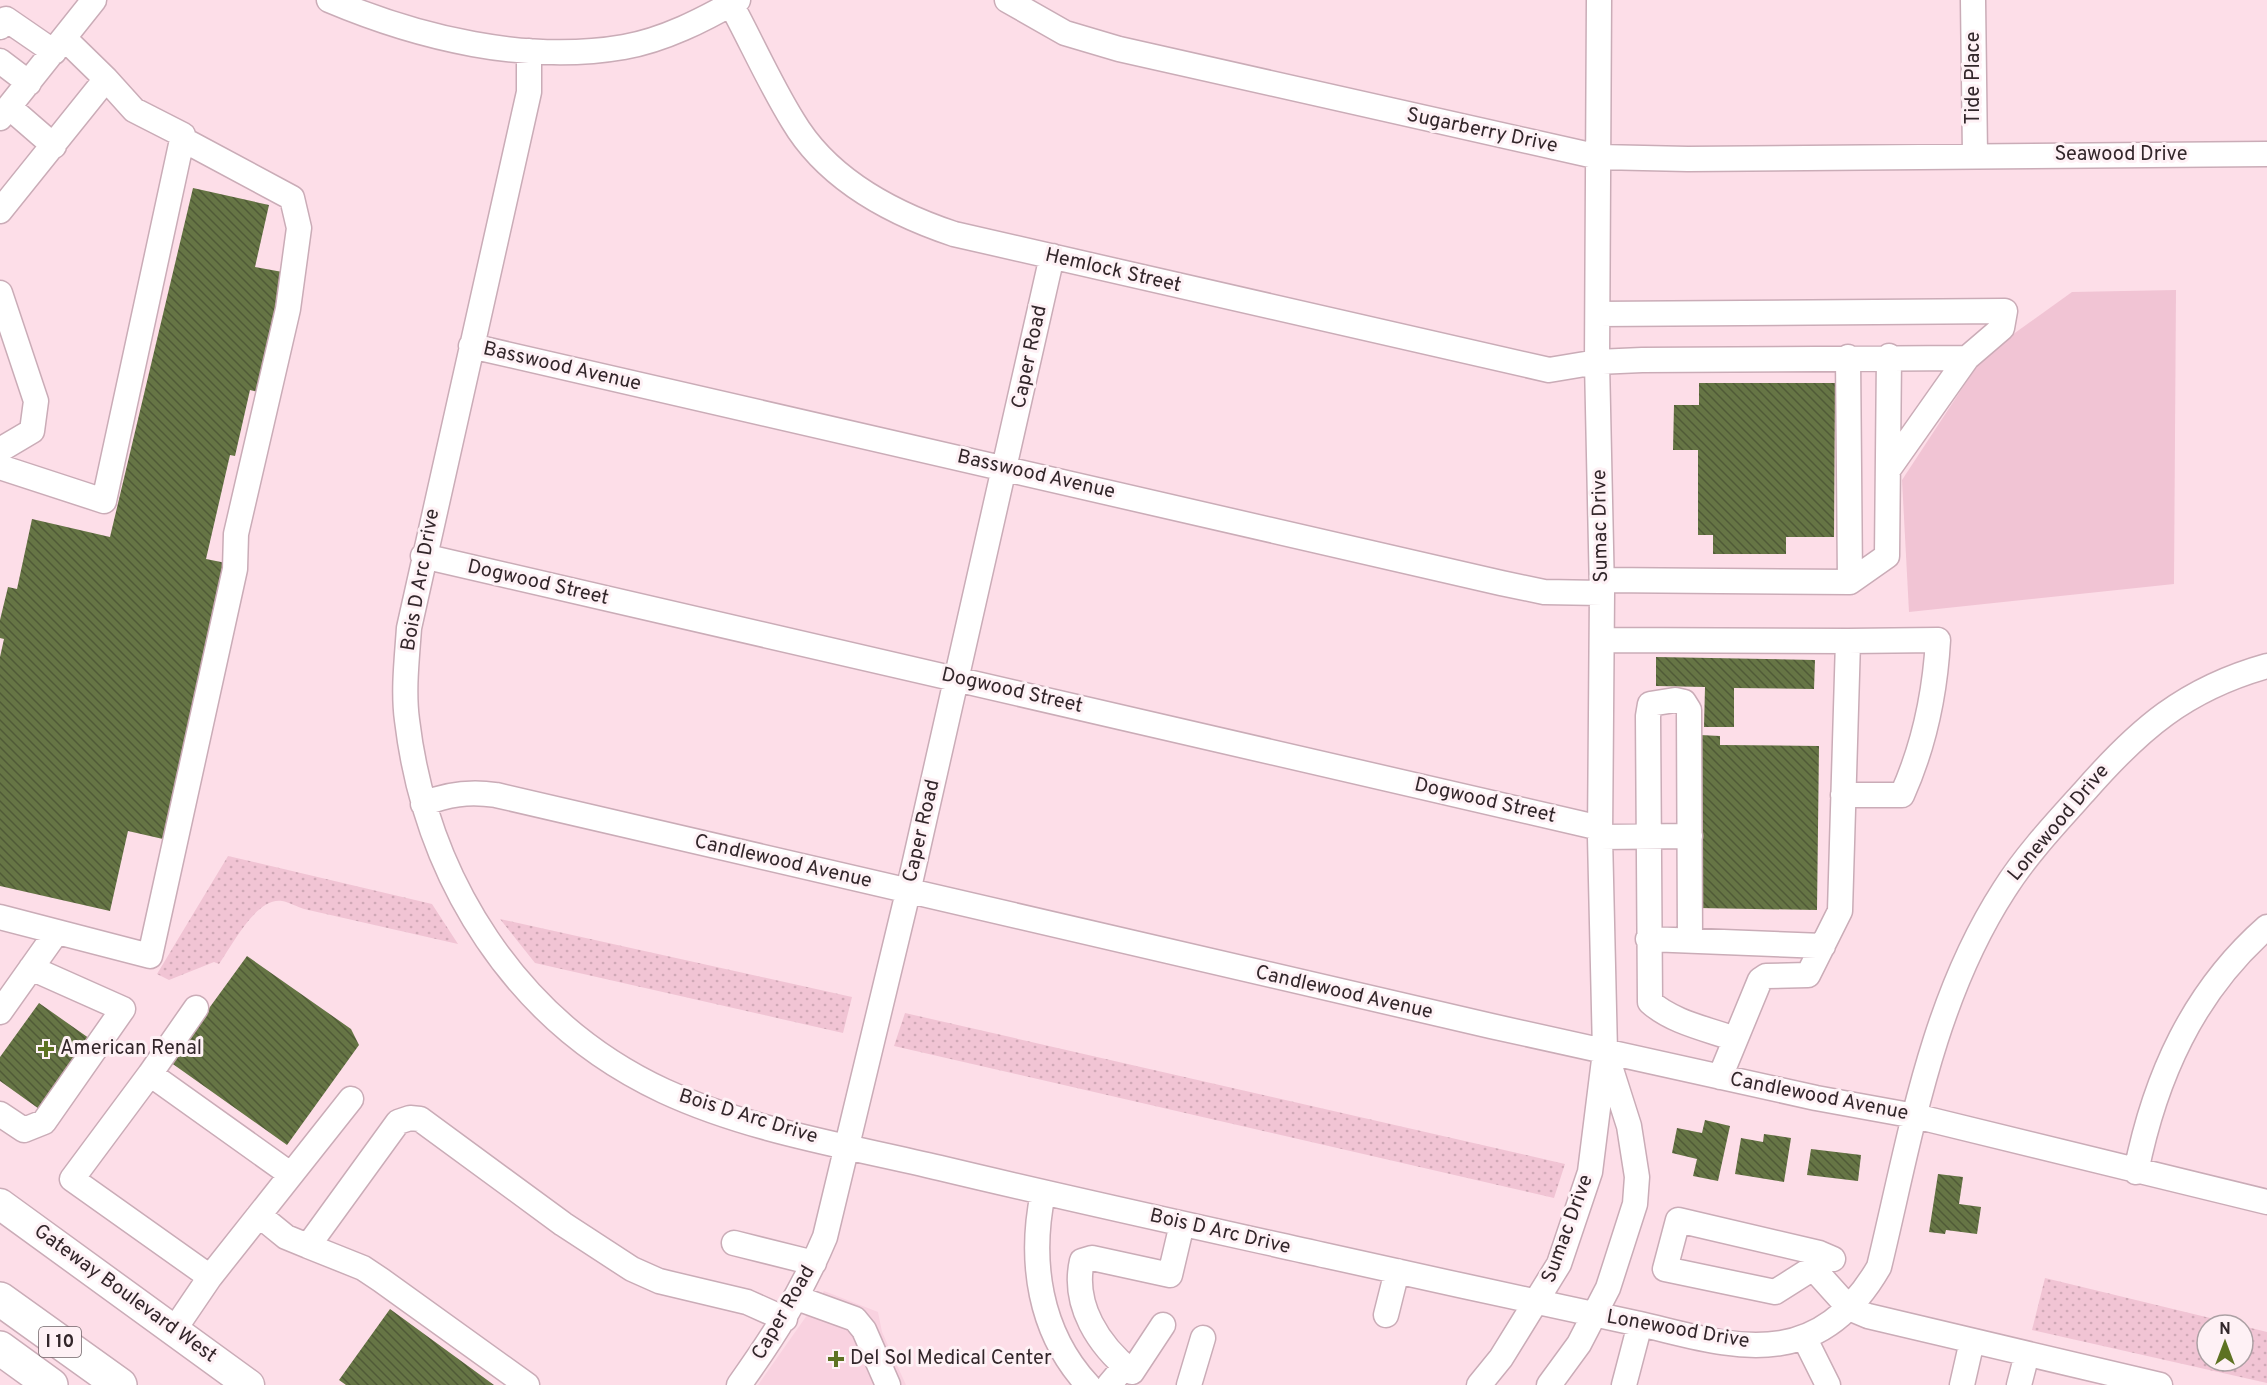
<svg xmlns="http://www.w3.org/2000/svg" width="2267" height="1385" font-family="Overpass,sans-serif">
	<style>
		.built { fill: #f9d2e0 }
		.grass { fill: url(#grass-dots) }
		.pitch { fill: #f1c4d4 }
		.building { fill: url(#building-back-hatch) }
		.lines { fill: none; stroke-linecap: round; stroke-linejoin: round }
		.minor-casing { stroke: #caacb7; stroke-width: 27 }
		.major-casing { stroke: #caacb7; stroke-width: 33 }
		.highway-casing { stroke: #caacb7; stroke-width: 36 }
		.minor { stroke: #fff; stroke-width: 24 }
		.major { stroke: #fff; stroke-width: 30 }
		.highway { stroke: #fff; stroke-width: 33 }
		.poi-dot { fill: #5d7222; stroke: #fef1f5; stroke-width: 2 }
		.labels { text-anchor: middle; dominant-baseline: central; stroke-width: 6; stroke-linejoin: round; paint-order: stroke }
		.shield { fill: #fef1f5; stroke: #6f6367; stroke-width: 1.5 }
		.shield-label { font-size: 18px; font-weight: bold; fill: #32262a }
		.street-label { font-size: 20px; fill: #32262a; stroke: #fef1f5 }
		.poi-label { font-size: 20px; fill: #32262a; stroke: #fef1f5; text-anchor: start }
	</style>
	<defs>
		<pattern id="grass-dots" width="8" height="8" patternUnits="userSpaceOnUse" patternTransform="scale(1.5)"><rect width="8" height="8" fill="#f1c4d4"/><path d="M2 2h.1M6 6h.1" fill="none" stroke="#cfa8b6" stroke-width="1.8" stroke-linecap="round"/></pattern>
		<pattern id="building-back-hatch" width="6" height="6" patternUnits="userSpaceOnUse" patternTransform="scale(1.5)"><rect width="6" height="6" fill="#667545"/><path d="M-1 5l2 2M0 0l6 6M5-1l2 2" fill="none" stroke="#505a37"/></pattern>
	</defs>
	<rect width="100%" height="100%" fill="#fddee8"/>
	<!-- built -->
	<path class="built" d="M824,1291L878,1312L882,1332L906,1385H758Z"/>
	<!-- grass -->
	<path class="grass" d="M228,856L432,904L458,944L304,909C297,907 289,902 282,901C256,897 232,946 219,964L214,962L169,980L157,974Z
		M500,919L852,997L843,1033L535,963Z
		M905,1013L1565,1164L1554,1198L894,1046Z
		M2045,1278L2239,1325H2207V1361H2243V1326L2267,1332V1383L2032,1330Z"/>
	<!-- pitch -->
	<path class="pitch" d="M2176,290L2174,584L1909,612L1902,480L1984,355L2072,292Z"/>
	<!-- building -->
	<path class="building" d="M193,188L269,205L255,267L288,273L262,393L250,390L235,456L230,455L206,559L226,563L163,839L128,831L110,911L0,886V657L4,639L0,638V620L8,587L17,589L32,519L110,537Z
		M1699,383H1835L1834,537H1786V554H1713V535H1698V450H1673L1674,405H1699Z
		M1656,657L1815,660L1814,689L1734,688V727H1704L1705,687L1656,686Z
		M1700,735L1720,736V745L1819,746L1817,910L1698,908Z
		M247,956L351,1029L359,1045L287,1145L170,1062Z
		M39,1003L93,1041L42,1111L0,1081V1057Z
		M1705,1120L1730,1126L1718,1181L1693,1176L1697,1159L1672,1153L1677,1128L1702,1133Z
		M1764,1134L1791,1138L1784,1182L1735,1174L1741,1138L1763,1142Z
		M1811,1149L1861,1155L1858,1181L1807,1175Z
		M1938,1174L1963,1177L1959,1204L1981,1207L1977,1234L1946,1230L1945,1234L1929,1232Z
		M390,1309L494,1385H346L339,1380Z"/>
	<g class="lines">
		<defs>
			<path id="minor" d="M329,0C419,38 526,64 624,47C664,40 703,20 738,0
				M1007,0L1065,33L1119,49L1599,157L1688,159L2267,154
				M1973,0L1975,155
				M731,4C752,43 770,84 793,121C828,180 891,213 954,234L1549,370L1597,362L1642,360L1967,358L2002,328L2005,311L1598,314
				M0,27L6,19L54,52
				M529,51V92L409,628C407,658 403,690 407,720C426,879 516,1022 664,1091C750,1131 848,1146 940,1168C1069,1199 1198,1227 1328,1256C1430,1279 1533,1301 1635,1323C1682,1333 1733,1351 1781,1343C1826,1336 1857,1305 1879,1267C1910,1139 1931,1003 2004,890C2026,855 2056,823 2084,792C2139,729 2185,689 2267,666
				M0,61L29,83
				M9,107L54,146
				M0,118L94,0
				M0,211L106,79L65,39
				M0,293L36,401L32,431L0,450
				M471,346L1501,583L1544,592L1602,593
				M0,467L104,501L183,135L134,110L106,79
				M1888,470L1967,358
				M423,556L1600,828
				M1602,580L1850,582L1848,357
				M1850,582L1887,556L1889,356
				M1602,640L1848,641L1840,911L1808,975L1766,976L1760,980L1720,1077
				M1843,795H1902C1924,746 1935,694 1938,640L1848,641
				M423,804C447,794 469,791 496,795L1491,1026L1816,1098L1915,1116L2267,1202
				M1600,837L1690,836
				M0,917L150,956L235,569L236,534L288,309L299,228L292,198L182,139
				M1648,939L1823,946
				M1690,940L1689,710L1684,702L1675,700L1650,704L1648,716L1650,1002C1672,1022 1707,1029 1735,1039
				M0,1012L56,933
				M150,1074L196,1008
				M0,1114L24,1130L44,1122L123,1009L31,968
				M2136,1172C2155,1077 2193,992 2267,927
				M1043,1193C1029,1261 1039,1332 1088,1385
				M259,1215L286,1237L308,1246L398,1122L410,1118L420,1119L563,1224L632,1269L659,1281L747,1302L785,1319
				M734,1243L814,1263
				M308,1246L363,1268L381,1280L527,1385
				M1819,1253L1813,1268L1775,1292L1665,1269L1678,1220L1819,1253L1833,1259
				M1813,1268L1849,1308L1868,1316L2160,1385
				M210,1277L72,1179L150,1074L290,1174
				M797,1298L855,1319L864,1330L888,1385
				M1386,1315L1397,1271
				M1163,1325L1132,1372C1099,1346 1072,1305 1082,1261L1092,1258L1170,1275L1182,1224
				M174,1330L210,1277L351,1099
				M1804,1337L1828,1385
				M739,1385C774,1336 802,1292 825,1237L908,892L1052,256
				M1109,1385L1125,1366
				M1189,1385L1203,1338
				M1479,1385L1501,1358L1559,1264L1590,1172L1605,1052L1600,837L1602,593L1597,362L1599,0
				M1549,1385L1579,1344L1608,1288L1635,1204L1637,1177L1629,1126L1608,1060
				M1624,1385L1640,1324
				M1962,1385L1972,1341
				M2019,1385L2027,1354"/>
			<path id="major" d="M0,1204L249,1385"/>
			<path id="highway" d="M0,1299L120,1385
				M0,1348L51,1385"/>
		</defs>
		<!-- minor casing -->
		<use href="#minor" class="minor-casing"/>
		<!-- major casing -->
		<use href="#major" class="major-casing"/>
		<!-- highway casing -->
		<use href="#highway" class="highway-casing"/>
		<!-- minor -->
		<use href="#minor" class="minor"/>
		<!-- major -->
		<use href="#major" class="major"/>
		<!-- highway -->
		<use href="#highway" class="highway"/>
	</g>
	<!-- markers -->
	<g class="poi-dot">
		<path d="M43 1040h6v6h6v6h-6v6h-6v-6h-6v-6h6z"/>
		<path d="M833 1350h6v6h6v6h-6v6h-6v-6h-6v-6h6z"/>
	</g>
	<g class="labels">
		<!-- shield labels -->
		<rect class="shield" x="39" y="1327" width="42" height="30" rx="4.5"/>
		<g class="shield-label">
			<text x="60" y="1342">I 10</text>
		</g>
		<!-- street labels -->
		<g class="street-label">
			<text transform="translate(1974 78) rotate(-90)">Tide Place</text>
			<text transform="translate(1482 131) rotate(12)">Sugarberry Drive</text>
			<text x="2121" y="155">Seawood Drive</text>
			<text transform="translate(1113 271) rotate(13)">Hemlock Street</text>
			<text transform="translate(1030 357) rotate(-78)">Caper Road</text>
			<text transform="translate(562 367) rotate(13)">Basswood Avenue</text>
			<text transform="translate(1036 475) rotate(13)">Basswood Avenue</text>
			<text transform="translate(1601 526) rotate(-91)">Sumac Drive</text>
			<text transform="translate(421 580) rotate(-80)">Bois D Arc Drive</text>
			<text transform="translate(538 583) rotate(13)">Dogwood Street</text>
			<text transform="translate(1012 691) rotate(13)">Dogwood Street</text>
			<text transform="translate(1485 801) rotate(13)">Dogwood Street</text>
			<text transform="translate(2059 823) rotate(-50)">Lonewood Drive</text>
			<text transform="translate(922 831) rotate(-77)">Caper Road</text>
			<text transform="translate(783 862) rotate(13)">Candlewood Avenue</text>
			<text transform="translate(1344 993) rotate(13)">Candlewood Avenue</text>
			<text transform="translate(1819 1097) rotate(11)">Candlewood Avenue</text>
			<text transform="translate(748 1117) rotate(17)">Bois D Arc Drive</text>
			<text transform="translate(1568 1229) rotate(-70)">Sumac Drive</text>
			<text transform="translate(1220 1232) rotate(13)">Bois D Arc Drive</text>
			<text transform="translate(125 1294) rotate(36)">Gateway Boulevard West</text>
			<text transform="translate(784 1313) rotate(-60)">Caper Road</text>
			<text transform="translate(1678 1330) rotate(10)">Lonewood Drive</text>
		</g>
		<!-- poi labels -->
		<g class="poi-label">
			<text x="60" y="1049">American Renal</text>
			<text x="850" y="1359">Del Sol Medical Center</text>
		</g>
	</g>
	<!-- north arrow -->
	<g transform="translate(2225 1343)"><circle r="28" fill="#fef1f5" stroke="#aca0a4" stroke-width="1.5"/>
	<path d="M0-4.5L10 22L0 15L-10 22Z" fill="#5d7222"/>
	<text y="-9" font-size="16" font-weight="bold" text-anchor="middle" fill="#32262a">N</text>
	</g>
</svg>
